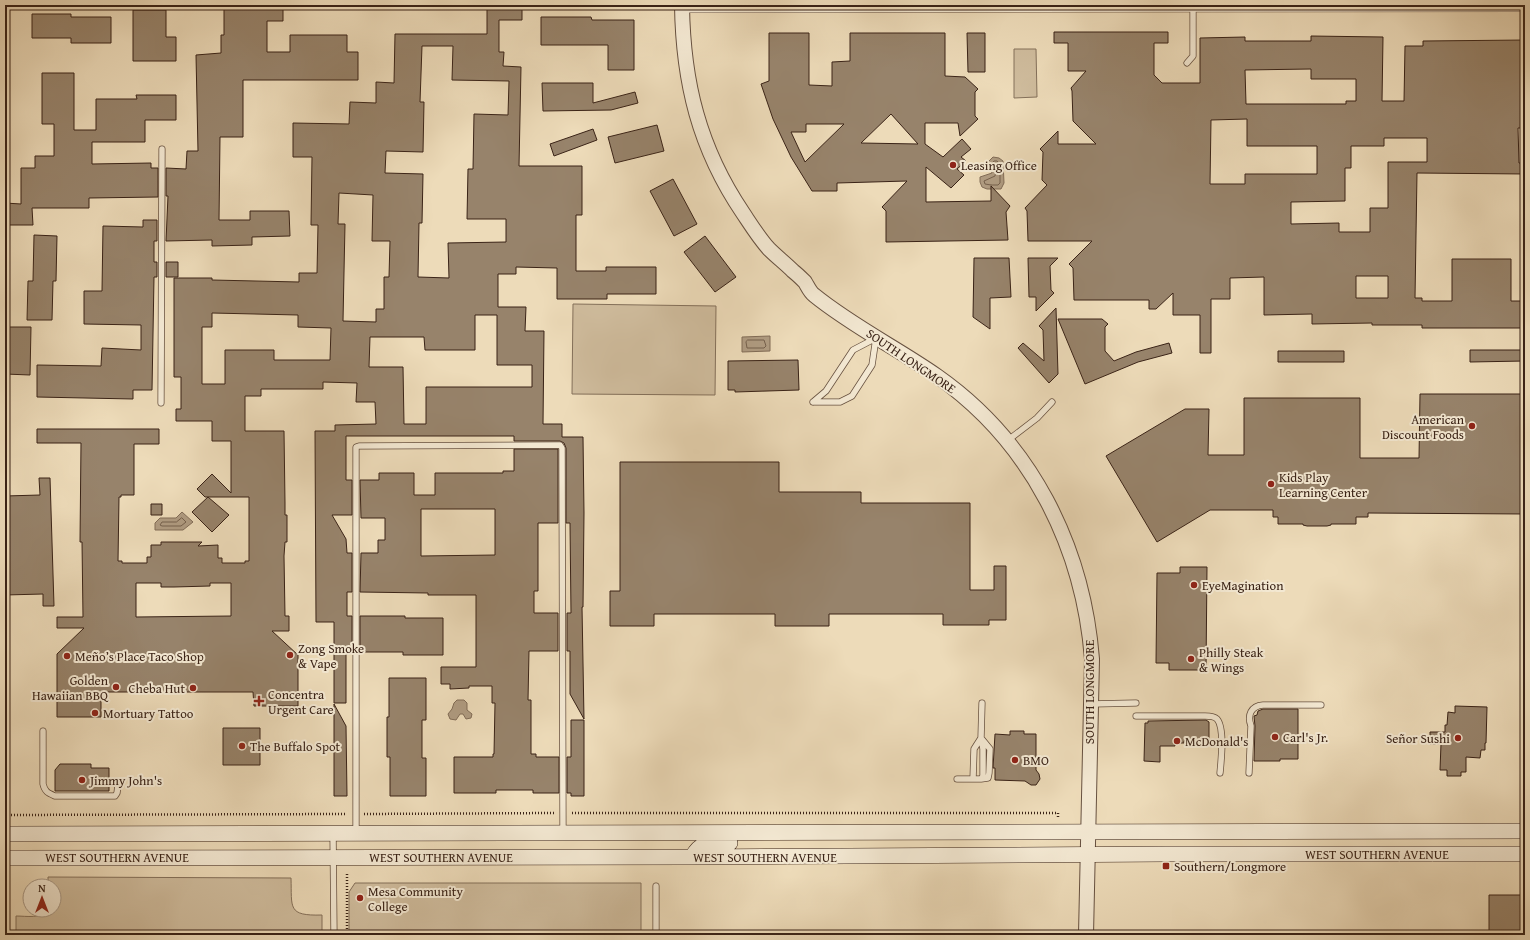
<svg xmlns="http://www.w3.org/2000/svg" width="1530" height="940" font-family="'Gentium Book Plus',serif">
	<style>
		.green { fill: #cfbc9d; stroke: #84705a }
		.water { fill: #b09c82; stroke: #816c57 }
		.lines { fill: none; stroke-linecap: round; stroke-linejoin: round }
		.shore { stroke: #75604c; stroke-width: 1 }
		.building { fill: #97836b; stroke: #3a2317; fill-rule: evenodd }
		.service-casing { stroke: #675140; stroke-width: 7 }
		.minor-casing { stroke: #675140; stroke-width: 12 }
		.tertiary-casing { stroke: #675140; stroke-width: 16 }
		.secondary-casing { stroke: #3a2317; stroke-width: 16 }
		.path { stroke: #3a2317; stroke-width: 2.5; stroke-dasharray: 1 2; stroke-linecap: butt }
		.service { stroke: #f3e8d2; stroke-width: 5.5 }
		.minor { stroke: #f3e8d2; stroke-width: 11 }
		.tertiary { stroke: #f3e8d2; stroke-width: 14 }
		.secondary { stroke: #f3e8d2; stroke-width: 15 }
		.poi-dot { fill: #8f2418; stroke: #f3e8d2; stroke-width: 1.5 }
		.labels { text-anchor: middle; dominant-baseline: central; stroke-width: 4; stroke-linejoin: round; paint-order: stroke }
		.poi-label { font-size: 13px; fill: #3a2317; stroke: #f3e8d2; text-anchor: start }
		.street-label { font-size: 13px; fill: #3a2317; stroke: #f3e8d2 }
	</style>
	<rect width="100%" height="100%" fill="#eddbb9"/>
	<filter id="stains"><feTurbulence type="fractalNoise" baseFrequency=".005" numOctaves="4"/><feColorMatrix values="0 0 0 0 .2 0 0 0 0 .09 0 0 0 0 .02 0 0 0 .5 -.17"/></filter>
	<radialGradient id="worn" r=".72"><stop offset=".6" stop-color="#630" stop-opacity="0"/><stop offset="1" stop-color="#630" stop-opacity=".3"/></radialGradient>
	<!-- green -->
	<path class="green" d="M1014,49H1036L1037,97L1014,98Z
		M573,304L716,306L715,395L572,394Z
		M48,877L291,878C292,908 287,916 322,915V935H16V916C26,916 42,919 48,910H54V886H48Z
		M355,883H641V935H349V892Z"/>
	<!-- water -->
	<path class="water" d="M993,157L999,158L1003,161L1004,183L1001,189H987L982,187L980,182V177L992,173L991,170L987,169L986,164Z
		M770,336V351L742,352V337Z
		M182,512L193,522L183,530H155V523L160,518H176Z
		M457,700H464L467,703V710L472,714L471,718L466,719L463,714H460L456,720L450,719L448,714L452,709L454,703Z"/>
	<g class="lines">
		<!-- shore -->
		<path class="shore" d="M991,185L985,184L984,181L995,176L996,170L991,164L994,161H997L1000,164V183L998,185H991
			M748,340H764L766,346L764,348H747L746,342Z
			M182,518L186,522L181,526H162L160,525L162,522H176Z"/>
	</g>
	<!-- building -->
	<path class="building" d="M224,9H283V21H267V52H290V35H347V52H358V80H243V137H220L219,220H250V211H289L290,236L252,237V245L212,246V240L166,241L168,196H166V168L186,169L187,151H198L196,55L221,53V35H224Z
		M487,9H522V20H499V52H504L503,66L521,67L519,166H582V215H576V271H606V267H656V294H607V299H557V268L516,267V274H498V307H526L525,331H544L543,424H562V437H583L584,513L583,607H582L584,719L570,694V651H567V613H571L570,523H566V448L564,443L560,441H514V436H346V480H352V515H332L346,539L347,553H352V592H347V616H352V652H346V703H334V622H316L315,431H335V425L376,424L375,402H356L357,383L323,382V389H261V396H245V431H284L285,503V515H287V542H285L284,556L285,616H289V631H272L298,655V706H254L253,692H101V717H57V654L84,628H57V617H83L82,542H80L81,443H37V429H159V444H134V495H121V497H119L118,561H122V563H147V557H151V545H161V542H202L198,546L218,545V558H222V563H245V561H249V497H208L229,515L212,532L192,512L208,497H205L197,489L212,474L231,493V441H212V421H176V409H181V377H174V278H212V280L299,282V273H317L318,225H311L312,157H293V123L349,124L350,102L376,103V82L394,83L395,34H487ZM422,46H453L452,80L509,81L508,115L474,114L473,169H468L467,219H506V242L448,243L449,278L418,277L419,223H422L423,174L385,173L386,151L423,152L424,102H420ZM339,193L373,195L372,241H390L389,277H384V309H376V322L343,321L345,224H338ZM212,313L298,315V327L331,328L330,360H274V350H225V384H202V327H212ZM475,315H497V365H532V387H426V424H404L403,367H369L370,337H424L425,350H475ZM136,583H161V587H174L210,586V583H231V616L136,617Z
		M133,10H166V37H176V61H133Z
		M32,14H71V17H111V43H71V38H32Z
		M541,17H591L592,20H634V70H608V45H541Z
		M1054,32H1168V43H1154V75L1162,83H1200V38L1245,37V41H1311V36L1383,37L1382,101H1404L1405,46H1423V41L1525,40V88H1521V128H1518L1519,163H1525V174L1417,173L1415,298H1422V301H1452V259H1511V301H1523V328H1422V325H1372V323L1312,324V314L1264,315V277L1230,278V299H1211V353H1200V315H1173V293L1156,309H1149V300H1074L1073,268L1069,264L1092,241H1028L1027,211L1025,208L1047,185L1042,180L1043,152L1040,149L1058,131V144H1096L1073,121L1072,91L1071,88L1086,71H1068V43H1054ZM1311,69V79H1356V101H1346V104H1246L1245,70ZM1247,119V146H1317V174H1245V184H1210L1211,120ZM1384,138H1427V162H1388V208H1370V232H1339V223L1291,224V202L1345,201V168H1351V146H1384ZM1356,276H1388V298H1356Z
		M769,33H809V85L832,86V62L850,61V33H945V76L965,77L978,89L975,92V116L978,119L960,136L958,123H925V144L943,157L962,139L971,149L961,157L966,161L957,169L964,175L951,188L926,167V202L991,201V186L1010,206L1006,212L1008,240L886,242V211L882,207L907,181L837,183V191H812L791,157L773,119L761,84L769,81ZM891,114L918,144L861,143ZM806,124H844L805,162L791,132H806Z
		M967,33H985V72H968Z
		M42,73H74V130H96V99H137L136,95H176V120H145V142H92V164L151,163V168H158V197L89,198V208H32L33,225H5V203L21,204V168H35V156H54V124H42Z
		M542,83H593V103L635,92L638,103L611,110L543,111Z
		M657,125L664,151L615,163L608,137Z
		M593,129L597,140L554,156L550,144Z
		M673,179L697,224L674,236L650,191Z
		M143,220H157V241H154V262H157V277H154L152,390H133V399L37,397V365L101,366L102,348L141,350V325L84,324V291H102L103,226L143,227Z
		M34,235L57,236L56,281H53L52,320H27L28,281H33Z
		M705,236L736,277L715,292L684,252Z
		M974,258H1009L1011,297L990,298V329L973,317Z
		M1028,258H1058L1050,266L1051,290L1054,293L1036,311V297H1029Z
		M166,262H178V277H166Z
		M1056,308L1058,374L1049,383L1018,348L1023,343L1044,361L1043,330L1039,326Z
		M1058,319H1102L1108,324L1105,327V351L1114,361L1136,352L1169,343L1172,353L1138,362L1085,384Z
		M5,327H31L30,375L5,374Z
		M1470,350H1525V361L1470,362Z
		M1278,351H1344V362H1278Z
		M798,360L799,390L735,392V390H728V361Z
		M1420,394H1525V514L1368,513V517H1356V524H1331V525L1327,526H1307L1303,525V524H1278V517H1273V510H1210L1157,542L1106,456L1185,409H1209L1208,455H1244V398H1360V458H1419Z
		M514,449H558V523H538V591H534V613H558V651H529L528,700H531V754H536V757H559V793H533V790H496V793H454V757H493V754H494L495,703H492V686H469V688L450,689V684H441V667H476V595H428V593L360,592L361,553H378V540H385V518H361L360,480H379V473H414V495H435V473H503V471H514ZM421,509H495V555L421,556Z
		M620,462H779V492H861V503H970V590H994V566H1006V620H989V625H943V614H829V626H775V614H654V626H610V591H620Z
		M39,478H50L54,606H43V594L5,595V496L40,495Z
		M151,504H162V515H151Z
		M1180,567H1207L1206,670H1169V663H1156L1157,573H1180Z
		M360,616H405V618H443V655H403V652H360Z
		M389,678H426V720H422V758H426V796H390V757H387V717H389Z
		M334,704L346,726L347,796H334Z
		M1455,706L1487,707L1486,743H1485V750H1481L1480,758L1466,757V772H1461V776H1447V770H1440L1441,744H1430V732H1445V725H1447L1448,712L1455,713Z
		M1263,709H1298V759H1280V761H1254L1255,726L1254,716L1257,715L1258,711Z
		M571,720H584V796H571V793H567V757H571Z
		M1206,720L1209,722V741H1184V743H1175V746H1160V762L1144,761L1145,723H1148V721Z
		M223,728H260V765H223Z
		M1010,731H1024V734H1036V770L1039,774L1040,779L1036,785H1031L1025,781L995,780V768H993L995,734L1010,735Z
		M60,764H91V768H109V791H55V770Z
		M1489,895H1525V935H1489Z"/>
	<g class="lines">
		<defs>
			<path id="service" d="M1187,63L1193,56V6
				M813,402H840L852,396L872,365L876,338
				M813,402L826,391L853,350L876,338
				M161,403L162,149
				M1007,441L1037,418L1052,402
				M1091,704L1136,703
				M1136,716H1205C1208,716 1214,716 1217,719C1225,728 1221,762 1220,773
				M43,731V784C45,792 48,793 55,796H115L117,793L118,785
				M1249,773L1251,726C1247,715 1251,706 1263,705H1321
				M957,779H981L983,776V749L981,738L982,703
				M973,779L974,749L981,738L990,749L989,773L988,778L981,779
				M356,832V447L359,446L560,445L562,448L563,832
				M333,833L334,935
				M5,935L6,859
				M656,935V886"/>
			<path id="minor" d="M682,7L1525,6"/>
			<path id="tertiary" d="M682,5C683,82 699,148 743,213C751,225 759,238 769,249C777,257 785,263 793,271C797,274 801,278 805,282C808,287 810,292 814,295C852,326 897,348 937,376C1031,442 1083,546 1092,659L1086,935"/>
			<path id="secondary" d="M5,834L1525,831
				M692,857C702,839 712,843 730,843
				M5,858L692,857L1166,854H1525"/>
		</defs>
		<!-- service casing -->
		<use href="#service" class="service-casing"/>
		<!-- minor casing -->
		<use href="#minor" class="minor-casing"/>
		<!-- tertiary casing -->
		<use href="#tertiary" class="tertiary-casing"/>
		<!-- secondary casing -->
		<use href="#secondary" class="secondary-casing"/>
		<!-- path -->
		<path class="path" d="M572,813H1058V818
			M364,814L555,813
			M5,815L347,814
			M347,935V873"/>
		<!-- service -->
		<use href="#service" class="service"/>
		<!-- minor -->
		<use href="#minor" class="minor"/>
		<!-- tertiary -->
		<use href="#tertiary" class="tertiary"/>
		<!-- secondary -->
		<use href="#secondary" class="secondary"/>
	</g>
	<!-- markers -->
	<g class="poi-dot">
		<circle cx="953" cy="165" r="4"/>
		<circle cx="1472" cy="426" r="4"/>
		<circle cx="1271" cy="484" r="4"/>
		<circle cx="1194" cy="585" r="4"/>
		<circle cx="290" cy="655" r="4"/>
		<circle cx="67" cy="656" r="4"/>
		<circle cx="1191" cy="659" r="4"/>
		<circle cx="116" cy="687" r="4"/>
		<circle cx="193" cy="688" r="4"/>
		<path d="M257 695h4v4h4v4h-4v4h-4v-4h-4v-4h4z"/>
		<circle cx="95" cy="713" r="4"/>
		<circle cx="1275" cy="737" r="4"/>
		<circle cx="1458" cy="738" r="4"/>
		<circle cx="1177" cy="741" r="4"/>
		<circle cx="242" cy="746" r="4"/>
		<circle cx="1015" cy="760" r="4"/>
		<circle cx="82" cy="780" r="4"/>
		<rect x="1162" y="862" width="8" height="8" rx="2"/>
		<circle cx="360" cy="898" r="4"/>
	</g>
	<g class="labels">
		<!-- poi labels -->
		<g class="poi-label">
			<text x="961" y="165">Leasing Office</text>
			<text x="1464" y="419" text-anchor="end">American<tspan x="1464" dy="15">Discount Foods</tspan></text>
			<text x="1279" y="477">Kids Play<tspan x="1279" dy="15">Learning Center</tspan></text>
			<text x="1202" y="585">EyeMagination</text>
			<text x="298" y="648">Zong Smoke<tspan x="298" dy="15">&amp; Vape</tspan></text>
			<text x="1199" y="652">Philly Steak<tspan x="1199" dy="15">&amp; Wings</tspan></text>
			<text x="75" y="656">Meño’s Place Taco Shop</text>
			<text x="108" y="680" text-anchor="end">Golden<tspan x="108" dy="15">Hawaiian BBQ</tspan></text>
			<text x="185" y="688" text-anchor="end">Cheba Hut</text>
			<text x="268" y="694">Concentra<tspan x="268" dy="15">Urgent Care</tspan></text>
			<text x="103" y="713">Mortuary Tattoo</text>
			<text x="1283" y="737">Carl's Jr.</text>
			<text x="1450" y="738" text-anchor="end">Señor Sushi</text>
			<text x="1185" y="741">McDonald's</text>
			<text x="250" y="746">The Buffalo Spot</text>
			<text x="1023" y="760">BMO</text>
			<text x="90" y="780">Jimmy John's</text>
			<text x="1174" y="866">Southern/Longmore</text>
			<text x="368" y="891">Mesa Community<tspan x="368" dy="15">College</tspan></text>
		</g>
		<!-- street labels -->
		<g class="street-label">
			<text transform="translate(911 361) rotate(34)">SOUTH LONGMORE</text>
			<text transform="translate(1089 692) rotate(-90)">SOUTH LONGMORE</text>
			<text x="1377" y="854">WEST SOUTHERN AVENUE</text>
			<text x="117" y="857">WEST SOUTHERN AVENUE</text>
			<text x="441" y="857">WEST SOUTHERN AVENUE</text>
			<text x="765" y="857">WEST SOUTHERN AVENUE</text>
		</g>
	</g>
	<!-- margin -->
	<rect width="1530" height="940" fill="none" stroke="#eddbb9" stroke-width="20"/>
	<rect x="6" y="6" width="1518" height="928" fill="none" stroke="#3a2317" stroke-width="2"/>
	<rect x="10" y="10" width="1510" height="920" fill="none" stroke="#3a2317"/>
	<!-- north arrow -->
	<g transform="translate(42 898)"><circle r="19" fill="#f3e8d2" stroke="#a99987"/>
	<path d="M0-3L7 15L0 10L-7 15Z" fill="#8f2418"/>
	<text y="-6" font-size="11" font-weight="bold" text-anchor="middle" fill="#3a2317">N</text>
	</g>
	<rect width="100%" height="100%" filter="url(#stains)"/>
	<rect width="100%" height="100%" fill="url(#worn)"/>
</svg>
